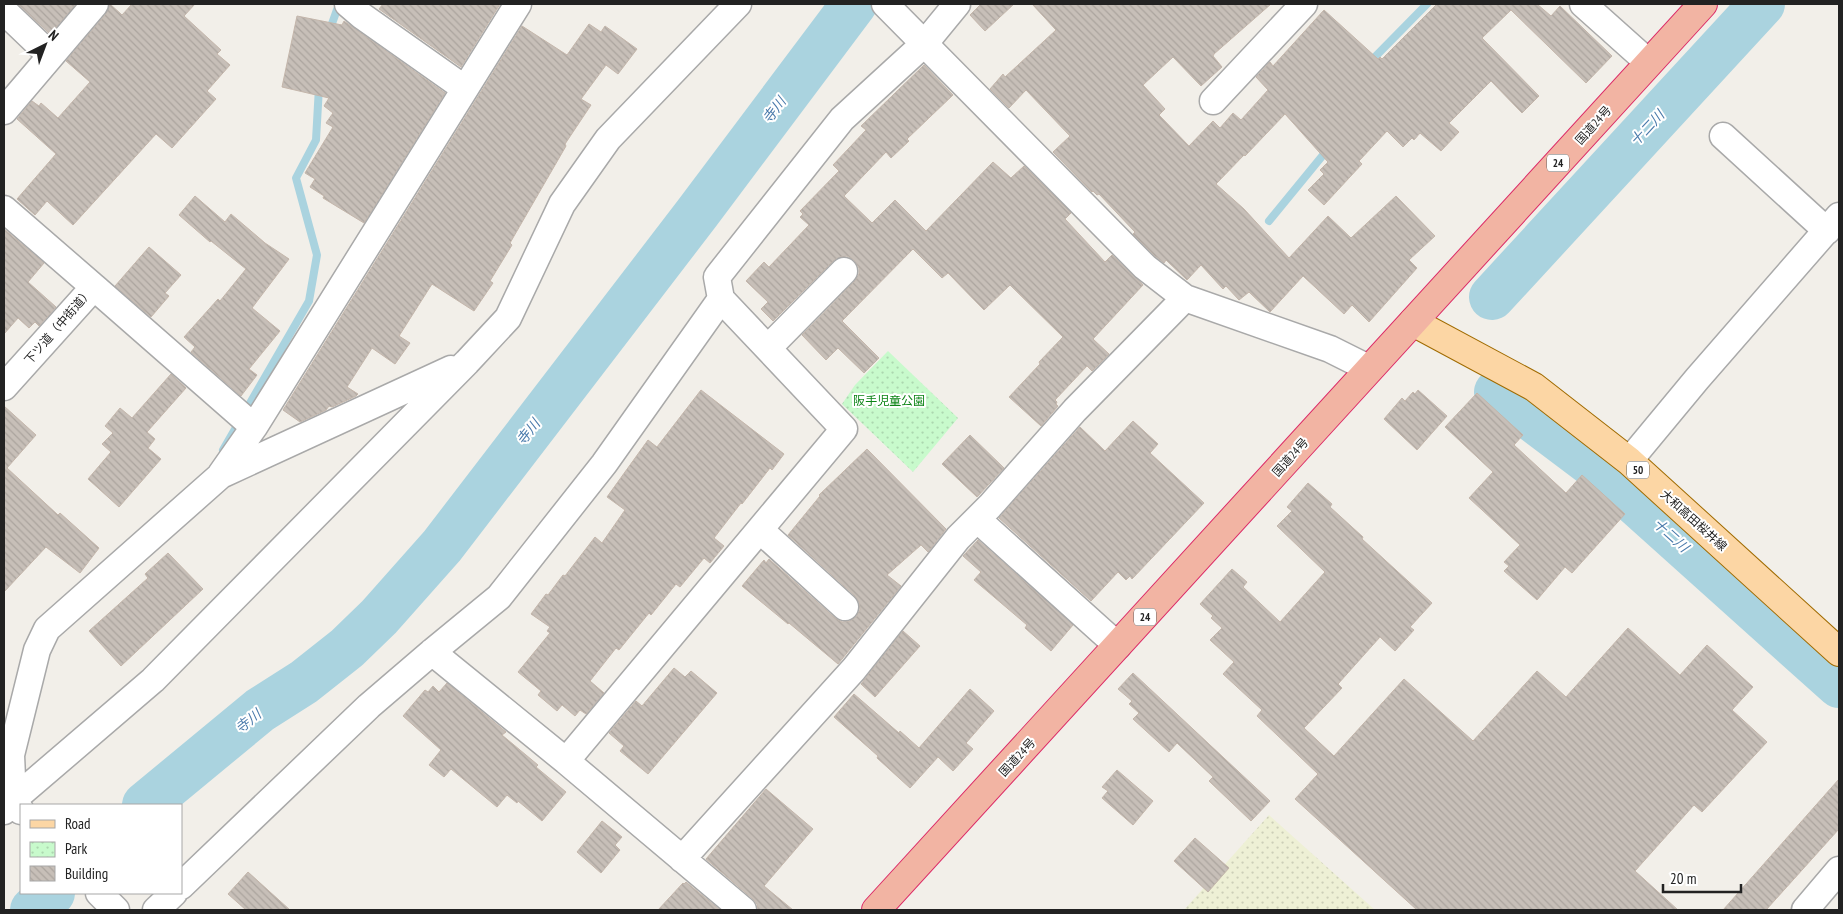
<svg xmlns="http://www.w3.org/2000/svg" width="1843" height="914" font-family="'PT Sans Narrow','Noto Sans JP',sans-serif">
	<style>
		.farmland { fill: url(#farmland-dots) }
		.park { fill: url(#park-dots) }
		.lines { fill: none; stroke-linecap: round; stroke-linejoin: round }
		.stream { stroke: #aad3df; stroke-width: 8 }
		.river { stroke: #aad3df; stroke-width: 46 }
		.building { fill: url(#building-back-hatch); stroke: #c4b6ab }
		.minor-casing { stroke: #a9a9a9; stroke-width: 29 }
		.primary-casing { stroke: #a06b00; stroke-width: 30 }
		.trunk-casing { stroke: #dc2a67; stroke-width: 30 }
		.minor { stroke: #fff; stroke-width: 26 }
		.primary { stroke: #fcd6a4; stroke-width: 28 }
		.trunk { stroke: #f2b4a3; stroke-width: 28 }
		.labels { text-anchor: middle; dominant-baseline: central; stroke-width: 4; stroke-linejoin: round; paint-order: stroke }
		.shield { fill: #fff; stroke: #646464; stroke-width: 1 }
		.shield-label { font-size: 11px; font-weight: bold; fill: #222 }
		.street-label { font-size: 12px; fill: #222; stroke: #fff }
		.park-label { font-size: 12px; fill: #0c8416; stroke: #fff }
		.water-label { font-size: 14px; font-style: italic; fill: #4a7aab; stroke: #fff }
	</style>
	<defs>
		<pattern id="farmland-dots" width="8" height="8" patternUnits="userSpaceOnUse" patternTransform="scale(1.25)"><rect width="8" height="8" fill="#eef0d5"/><path d="M2 2h.1M6 6h.1" fill="none" stroke="#ccceb7" stroke-width="1.8" stroke-linecap="round"/></pattern>
		<pattern id="park-dots" width="8" height="8" patternUnits="userSpaceOnUse" patternTransform="scale(1.25)"><rect width="8" height="8" fill="#c8facc"/><path d="M2 2h.1M6 6h.1" fill="none" stroke="#acd6af" stroke-width="1.8" stroke-linecap="round"/></pattern>
		<pattern id="building-back-hatch" width="6" height="6" patternUnits="userSpaceOnUse" patternTransform="scale(1.25)"><rect width="6" height="6" fill="#c7bfb8"/><path d="M-1 5l2 2M0 0l6 6M5-1l2 2" fill="none" stroke="#aba49e"/></pattern>
	</defs>
	<rect width="100%" height="100%" fill="#f2efe9"/>
	<!-- farmland -->
	<path class="farmland" d="M1269,815L1375,910H1184Z"/>
	<!-- park -->
	<path class="park" d="M888,351L958,418L913,472L842,404L855,385Z"/>
	<g class="lines">
		<!-- stream -->
		<path class="stream" d="M329,32L339,4
			M1368,64L1427,4
			M1269,221L1328,149
			M223,450L309,301L317,255L296,178L316,140L319,87"/>
		<!-- river -->
		<path class="river" d="M1492,297L1762,4
			M1497,392L1595,466L1839,685
			M145,805L260,710L304,682L347,648L379,617L442,546L698,212L854,4
			M33,910L52,893"/>
	</g>
	<!-- building -->
	<path class="building" d="M18,4H76L50,34Z
		M110,4L122,15L132,4H195L184,16L221,50L217,54L230,65L207,91L216,99L172,148L156,134L73,225L47,201L35,215L17,199L56,154L17,119L32,101L39,106L41,103L58,118L90,82L66,61L106,14Z
		M383,4H500L461,67L379,9Z
		M981,4H1014L985,31L970,15Z
		M1032,4H1271L1214,54L1213,56L1222,67L1201,86L1173,57L1143,85L1165,109L1159,115L1189,146L1213,121L1220,128L1233,113L1241,120L1268,90L1256,77L1270,62L1273,66L1324,10L1378,59L1380,57L1382,59L1437,4H1537L1551,16L1560,6L1612,56L1586,83L1511,10L1482,38L1539,96L1522,113L1491,81L1449,123L1459,132L1441,151L1420,133L1414,140L1412,138L1403,147L1387,131L1359,161L1362,164L1324,205L1308,190L1324,174L1320,170L1328,162L1285,114L1245,156L1244,155L1216,184L1244,209L1289,258L1328,216L1351,238L1396,196L1435,236L1409,260L1417,268L1369,322L1352,305L1344,314L1303,276L1270,312L1249,292L1239,300L1226,286L1223,289L1201,265L1187,280L1166,260L1164,263L1155,256L1133,234L1135,232L1099,194L1097,195L1093,191L1092,192L1053,152L1070,136L1026,90L1009,108L990,89L1003,74L1005,77L1056,30Z
		M297,16L342,25L344,21L445,93L364,223L323,198L324,196L310,187L315,179L305,173L333,127L326,123L333,113L324,106L329,98L282,87Z
		M589,24L601,32L605,26L637,49L618,74L606,65L581,99L591,105L565,144L566,146L510,243L512,245L490,281L493,283L474,311L432,284L399,336L410,343L395,364L372,348L347,387L358,394L356,396L332,407L329,406L326,410L300,422L283,410L522,26L567,55Z
		M924,65L953,95L907,139L909,141L891,158L886,152L844,196L872,223L895,200L926,231L993,162L1011,178L1024,166L1071,213L1065,219L1105,262L1112,255L1143,285L1093,339L1109,354L1092,371L1087,366L1055,400L1057,402L1056,404L1058,406L1041,426L1009,397L1040,364L1039,362L1063,337L1010,285L984,310L948,273L942,278L913,249L842,321L879,358L864,373L838,348L826,360L802,335L855,281L859,274V268L854,260L847,256L840,257L834,260L773,321L761,309L768,302L746,281L764,262L769,267L809,225L800,217L803,214L800,211L839,171L833,165L866,130L861,126Z
		M195,196L225,222L231,214L265,243L289,259L252,308L280,331L249,369L257,375L241,396L191,352L195,347L184,337L218,299L220,301L246,269L211,241L210,242L179,215Z
		M4,229L44,263L28,282L56,307L39,326L35,322L29,328L18,318L4,334Z
		M149,247L181,275L165,293L169,296L151,317L115,286Z
		M171,374L186,388L147,432L155,439L148,448L161,459L119,507L88,479L111,452L102,444L113,433L105,426L120,408L132,418Z
		M701,390L784,454L772,470L770,468L742,504L741,503L714,538L724,546L710,563L704,558L680,587L676,584L651,615L649,613L619,650L616,648L590,681L604,693L586,714L580,710L575,716L562,705L557,711L538,695L541,691L518,672L550,633L547,631L550,627L531,614L546,594L548,595L563,575L565,576L595,537L602,543L625,510L607,497L648,440L657,447Z
		M1418,390L1447,416L1417,450L1384,419L1402,398L1405,401L1413,392L1415,394Z
		M1477,393L1523,435L1514,445L1566,493L1582,475L1625,514L1572,573L1565,567L1537,600L1504,571L1509,566L1504,562L1520,545L1469,498L1493,472L1445,427Z
		M4,406L36,435L7,468L58,515L60,513L99,548L80,573L46,547L4,592Z
		M1133,421L1158,444L1150,453L1204,503L1132,579L1130,576L1126,580L1118,572L1091,601L999,518L1080,427L1105,451Z
		M970,435L1004,468L977,497L942,464Z
		M867,449L946,529L928,552L921,545L887,575L901,586L838,664L789,623L788,624L742,586L764,560L766,563L769,559L835,618L842,622L850,621L856,617L860,610L859,602L855,596L788,535L820,496L819,495Z
		M1308,483L1332,504L1330,507L1363,537L1362,539L1432,603L1410,627L1414,630L1395,651L1380,637L1338,684L1342,688L1304,728L1334,756L1404,679L1473,741L1537,671L1566,697L1628,628L1680,675L1707,645L1753,687L1732,710L1767,742L1702,812L1694,805L1635,871L1678,910H1417L1295,799L1318,774L1257,716L1262,710L1223,674L1234,662L1210,640L1222,628L1211,618L1213,616L1200,604L1232,569L1247,582L1243,587L1280,622L1325,572L1277,526L1292,511L1287,507Z
		M978,540L1073,625L1051,651L1025,628L1027,625L974,580L981,572L963,556Z
		M168,553L203,589L121,666L89,631L148,578L145,574Z
		M903,631L920,646L875,697L861,684Z
		M674,668L685,677L691,671L717,693L648,774L620,751L624,746L609,733L636,701L642,706Z
		M1133,673L1270,801L1251,821L1209,781L1213,777L1177,743L1169,752L1133,719L1139,713L1129,704L1132,701L1118,689Z
		M447,683L506,732L502,735L538,765L536,767L566,792L542,821L518,801L517,803L507,795L497,807L451,769L444,777L429,765L441,750L403,716L425,690L428,692L433,686L439,692Z
		M970,689L994,711L966,743L973,749L953,771L938,757L910,788L877,758L878,756L834,717L854,694L899,733L900,731L919,748Z
		M1117,770L1153,801L1133,825L1102,798L1108,791L1102,787Z
		M1839,779V829L1766,910H1723Z
		M766,789L813,829L764,886L793,910H758L757,904L753,899L706,859Z
		M602,821L622,837L615,845L620,850L601,873L577,852Z
		M1195,838L1229,868L1208,892L1174,861Z
		M248,872L290,910H246L228,894Z
		M686,882L720,910H658L683,883L684,884Z"/>
	<g class="lines">
		<defs>
			<path id="minor" d="M348,4L362,16L464,88
				M885,4L1145,267L1185,298L1330,349L1370,369
				M1583,4L1649,63
				M4,11L50,55
				M1213,101L1304,4
				M4,111L95,4
				M1723,136L1827,231
				M4,209L94,287L4,387
				M94,287L254,427
				M721,299L717,277L842,119L925,43L957,4
				M768,348L844,271
				M1629,461L1697,379L1839,216
				M221,474L254,427L518,4
				M977,519L1118,646
				M760,530L845,607
				M432,652L566,761
				M4,811L13,800L153,680L467,362L508,318L562,204L608,139L738,4
				M21,811L13,800L11,755L37,650L47,629L221,475L451,369
				M682,859L854,669L958,538L990,506L1075,410L1185,298
				M181,886L369,706L432,652L499,597L604,464L721,299L844,429L566,761L743,910
				M99,893L116,910
				M156,910L174,893
				M1805,910L1839,870"/>
			<path id="primary" d="M1413,322L1534,387L1629,461L1839,652"/>
			<path id="trunk" d="M876,910L1703,4"/>
		</defs>
		<!-- minor casing -->
		<use href="#minor" class="minor-casing"/>
		<!-- primary casing -->
		<use href="#primary" class="primary-casing"/>
		<!-- trunk casing -->
		<use href="#trunk" class="trunk-casing"/>
		<!-- minor -->
		<use href="#minor" class="minor"/>
		<!-- primary -->
		<use href="#primary" class="primary"/>
		<!-- trunk -->
		<use href="#trunk" class="trunk"/>
	</g>
	<g class="labels">
		<!-- shield labels -->
		<g class="shield">
			<rect x="1547" y="154.5" width="22" height="17" rx="4"/>
			<rect x="1627" y="461.5" width="22" height="17" rx="4"/>
			<rect x="1134" y="608.5" width="22" height="17" rx="4"/>
		</g>
		<g class="shield-label">
			<text x="1558" y="163">24</text>
			<text x="1638" y="470">50</text>
			<text x="1145" y="617">24</text>
		</g>
		<!-- street labels -->
		<g class="street-label">
			<text transform="translate(1593 125) rotate(-48)">国道24号</text>
			<text transform="translate(58 326) rotate(-49)">下ツ道（中街道）</text>
			<text transform="translate(1290 457) rotate(-48)">国道24号</text>
			<text transform="translate(1694 520) rotate(42)">大和高田桜井線</text>
			<text transform="translate(1017 757) rotate(-47)">国道24号</text>
		</g>
		<!-- park labels -->
		<g class="park-label">
			<text x="889" y="400">阪手児童公園</text>
		</g>
		<!-- water labels -->
		<g class="water-label">
			<text transform="translate(774 110) rotate(-53)">寺川</text>
			<text transform="translate(1647 128) rotate(-47)">十二川</text>
			<text transform="translate(528 432) rotate(-52)">寺川</text>
			<text transform="translate(1671 535) rotate(42)">十二川</text>
			<text transform="translate(248 721) rotate(-39)">寺川</text>
		</g>
	</g>
	<!-- border -->
	<rect width="1843" height="914" fill="none" stroke="#222222" stroke-width="10"/>
	<!-- legend -->
	<rect x="20" y="804" width="162" height="90" fill="#ffffff" stroke="#a7a7a7"/>
	<rect x="30" y="820" width="25" height="8" fill="#fcd6a4" stroke="#a7a7a7"/>
	<text x="65" y="829" font-size="15" fill="#222222">Road</text>
	<rect x="30" y="842" width="25" height="15" fill="url(#park-dots)" stroke="#a7a7a7"/>
	<text x="65" y="854" font-size="15" fill="#222222">Park</text>
	<rect x="30" y="866" width="25" height="15" fill="url(#building-back-hatch)" stroke="#a7a7a7"/>
	<text x="65" y="879" font-size="15" fill="#222222">Building</text>
	<!-- north arrow -->
	<g transform="translate(45 45) rotate(42)" stroke="#ffffff" stroke-width="4" paint-order="stroke">
	<path d="M0-4L9 19L0 12L-9 19Z" fill="#222222"/>
	<text y="-8" font-size="14" font-weight="bold" text-anchor="middle" fill="#222222">N</text>
	</g>
	<!-- scale -->
	<path d="M1663 884v8h78v-8" fill="none" stroke="#222222" stroke-width="2.5"/>
	<text x="1670" y="884" font-size="15" fill="#222222" stroke="#ffffff" stroke-width="4" paint-order="stroke">20 m</text>
</svg>
